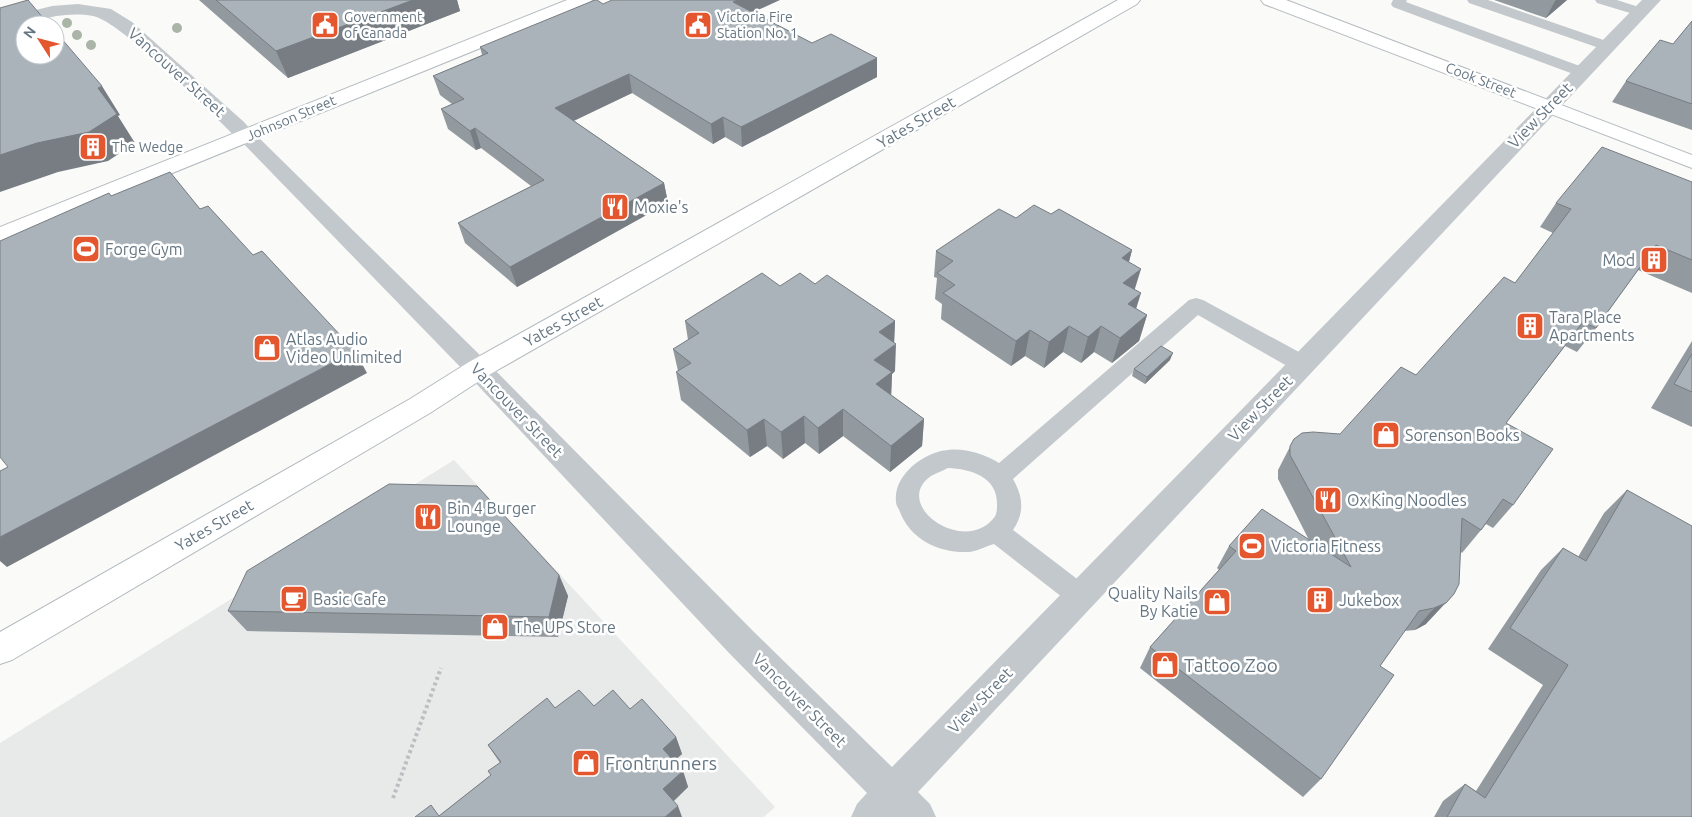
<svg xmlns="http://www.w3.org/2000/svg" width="1692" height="817" font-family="Ubuntu,sans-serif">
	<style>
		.built { fill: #e8e9e9 }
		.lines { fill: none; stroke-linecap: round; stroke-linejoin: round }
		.secondary-casing { stroke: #b3babf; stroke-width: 2 }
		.path { stroke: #bbbfc2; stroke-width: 4; stroke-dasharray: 3 3; stroke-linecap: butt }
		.service { fill: #c3c8cc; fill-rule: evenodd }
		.minor { fill: #c3c8cc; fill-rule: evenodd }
		.tertiary { fill: #c3c8cc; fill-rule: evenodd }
		.secondary { fill: #fff; fill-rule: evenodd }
		.tree { fill: #aab4a7 }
		.wall { fill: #929a9f }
		.shaded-wall { fill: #777d82 }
		.building { fill: #aab3b9; stroke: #777d82 }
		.labels { text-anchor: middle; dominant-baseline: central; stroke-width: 5; stroke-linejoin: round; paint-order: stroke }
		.far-poi-label { font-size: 14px; fill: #657683; stroke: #fff; text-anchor: start }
		.far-street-label { font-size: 14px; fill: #657683; stroke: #fff }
		.street-label { font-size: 16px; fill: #657683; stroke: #fff }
		.poi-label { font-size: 16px; fill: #657683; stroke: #fff; text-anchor: start }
		.near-poi-label { font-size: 19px; fill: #657683; stroke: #fff; text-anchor: start }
	</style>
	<rect width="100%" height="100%" fill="#fafaf8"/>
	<!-- built -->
	<path class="built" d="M454,460L775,807L764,817H0V743Z"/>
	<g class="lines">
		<defs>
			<path id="secondary" d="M567,0H592L589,4L0,243V227Z
				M1118,0H1140L1137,4L487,376L430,413L12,660L0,664V632L410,399L469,362Z
				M1261,0H1286L1692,155V168L1264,4Z"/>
		</defs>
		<!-- secondary casing -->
		<use href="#secondary" class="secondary-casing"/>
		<!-- path -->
		<path class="path" d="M393,798L441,668"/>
		<!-- service -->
		<path class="service" d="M1393,0H1407L1406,2L1588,69L1590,72L1588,75H1576L1393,7L1391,4Z
			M1467,0H1488L1612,43L1615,46L1612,49H1602L1469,3Z
			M1595,0H1617L1645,9L1647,12L1645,15L1640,16L1597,3Z
			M1196,298L1203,300L1310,358L1313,364L1310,370L1302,372L1294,370L1198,315L1013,479C1023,497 1025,512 1013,530L1089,588L1093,596L1089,604L1080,608L1071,604L994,544C986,546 976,552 968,552C939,553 911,540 900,512C899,509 896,505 896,502C893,475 924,452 948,450C965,448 984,454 999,463L1189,300ZM948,468C971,469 998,477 997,505C997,510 997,515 993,519C962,555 891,504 931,476C936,473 943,471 948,468Z"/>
		<!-- minor -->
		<path class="minor" d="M78,4L111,9L132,22L244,122L257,137L254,141L247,143L240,141C215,117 121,21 93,16C60,10 31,23 0,30V19L52,6Z"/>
		<!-- tertiary -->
		<path class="tertiary" d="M1642,0H1661L918,792L930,804L936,817H851L857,804L867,793L730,654L469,376L237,137L240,133L247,131L254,133L487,362L754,632L892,767Z"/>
		<!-- secondary -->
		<use href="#secondary" class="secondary"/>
	</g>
	<!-- trees -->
	<g class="tree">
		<circle cx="67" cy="23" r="5"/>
		<circle cx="177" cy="28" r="5"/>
		<circle cx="77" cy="35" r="5"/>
		<circle cx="91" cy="45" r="5"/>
	</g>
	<!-- wall -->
	<path class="wall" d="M199,0H457L460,11L288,78Z
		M1494,0H1567L1546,18Z
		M603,4L753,12L812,43L877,58V77L742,147L725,137L713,144L632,93L574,121L664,183L668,203L517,287L465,243L458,223L531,186L481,148L476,150L448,129L441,109L452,104L440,95L433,76L482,55L480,47Z
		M1692,21V130L1612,102L1626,81L1673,44Z
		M1692,182V293L1638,270L1596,328L1577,352L1565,346L1506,423L1513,505L1493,528L1486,524L1462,553L1460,551L1426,624L1415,630L1404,631L1380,666L1321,779L1303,797L1140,668L1150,647L1219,570L1217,568L1229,546L1309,540L1278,479V470L1294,439L1340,434L1416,375L1515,283L1553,233L1540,227L1556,203Z
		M1051,214L1132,250L1129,262L1135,290L1136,309L1147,315L1139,341L1112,363L1094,352L1081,363L1063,352L1044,368L1025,356L1011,366L941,319L942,304L935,299L937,278L934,277L936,251Z
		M815,284L895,321L894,342L895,371L892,374L891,395L924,419L922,446L890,472L843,436L819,454L805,443L783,459L767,446L750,457L681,400L676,372L678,371L673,349L688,340L685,321Z
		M1692,341V427L1651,408Z
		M1170,360L1145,384L1132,376L1134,369Z
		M1627,490L1692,817H1434L1443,801L1465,784L1476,791L1543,685L1488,649L1541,570L1563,548L1578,557L1604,513Z
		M559,575L568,596L558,637L247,631L228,611Z
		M594,706L630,709L676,737L682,754L674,761L683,771L688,787L674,801L440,815L491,775L500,763L488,745L555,708Z"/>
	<!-- shaded-wall -->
	<path class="shaded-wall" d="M413,0H457L460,11L288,78L276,51Z
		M737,0H780L734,21L733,2Z
		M1556,0H1567L1546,18L1555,1Z
		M877,58V77L742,147L741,127Z
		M629,74L632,93L560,127L555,108Z
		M102,86L120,115L118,116L135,143L108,161L58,172L0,192V155L98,88Z
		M723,117L725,137L713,144L711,124Z
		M475,128L481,148L476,150L470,131Z
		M664,183L668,203L517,287L510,267Z
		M1132,250L1125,276L1122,258Z
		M1141,269L1133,295L1123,283Z
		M1141,293L1133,319L1128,304Z
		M1147,315L1139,341L1112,363L1120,338Z
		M895,321L894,346L896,344L895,371L892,374L891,400L875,411L874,360L879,332Z
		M1069,326L1063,352L1044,368L1049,342Z
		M1101,326L1094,352L1081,363L1088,337Z
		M1030,330L1025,356L1011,366L1016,341Z
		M355,351L367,373L7,567L0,561V537Z
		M1173,353L1170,360L1145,384L1147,377Z
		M843,409V436L819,454L818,428Z
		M804,416L805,443L783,459L781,432Z
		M764,419L767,446L750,457L747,430Z
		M924,419L922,446L890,472L891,446Z
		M559,575L568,596L558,637L549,617Z
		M1454,594L1426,624L1415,630L1434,608Z
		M676,737L682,754L669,765L663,749Z
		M683,771L688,787L669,805L663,789Z
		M678,806L682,817H665Z"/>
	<!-- building -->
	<path class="building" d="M28,0L49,25H25V55H55V31L102,86L98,88L117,114L89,132L37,143L0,155V8Z
		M216,0H413L276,51Z
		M595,0H597L603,4L612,0H737L733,2L812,43L831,34L877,58L741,127L723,117L711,124L629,74L555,108L664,183L510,267L458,223L544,180L475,128L470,131L441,109L464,99L433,76L488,53L480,47Z
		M1692,21V104L1626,81L1660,40L1673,44Z
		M1602,147L1692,182V260L1656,245L1596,328L1583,322L1506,423L1553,449L1513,505L1503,499L1481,530L1462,518L1459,584L1454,594L1446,603L1434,608L1419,611L1380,666L1394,675L1321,779L1150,647L1236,551L1229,546L1262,509L1351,567L1290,455V446L1294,439L1302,433L1313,432L1340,434L1401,367L1416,375L1504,277L1515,283L1571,209L1556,203Z
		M170,172L200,209L208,206L253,255L262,251L355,351L0,537V471L8,467L0,457V241L109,193L111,196Z
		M1034,205L1051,214L1059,209L1132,250L1122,258L1141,269L1123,283L1141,293L1128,304L1147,315L1120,338L1101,326L1088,337L1069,326L1049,342L1030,330L1016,341L943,293L955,285L937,273L953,261L936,251L999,209L1016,218Z
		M762,273L780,286L800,273L815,284L827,275L895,321L879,332L896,344L874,360L892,372L876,384L924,419L891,446L843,409L818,428L804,416L781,432L764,419L747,430L676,372L691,363L673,349L699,333L685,321Z
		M1161,346L1173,353L1147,377L1134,369Z
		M1692,354V392L1674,384Z
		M389,484L477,486L559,575L549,617L228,611L247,571Z
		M1627,490L1692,526V817H1447L1465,784L1485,798L1568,665L1510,628L1563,548L1586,561Z
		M579,690L594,706L613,690L630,709L642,699L676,737L663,749L683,771L663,789L678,806L665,817H415L431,805L439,816L491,775L488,771L501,762L488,745L547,698L555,708Z"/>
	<!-- icons -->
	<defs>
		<symbol id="civic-square" viewBox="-11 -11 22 22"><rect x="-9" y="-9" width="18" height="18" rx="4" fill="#e4572e" stroke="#fff"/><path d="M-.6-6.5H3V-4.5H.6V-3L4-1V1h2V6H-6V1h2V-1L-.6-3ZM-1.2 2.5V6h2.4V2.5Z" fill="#fff"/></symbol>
		<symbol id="building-square" viewBox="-11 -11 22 22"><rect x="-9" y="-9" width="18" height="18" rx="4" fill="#e4572e" stroke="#fff"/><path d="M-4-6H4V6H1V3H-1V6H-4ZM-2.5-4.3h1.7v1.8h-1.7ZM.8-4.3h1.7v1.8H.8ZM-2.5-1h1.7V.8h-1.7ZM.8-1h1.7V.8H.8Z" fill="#fff"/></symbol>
		<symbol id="restaurant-square" viewBox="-11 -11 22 22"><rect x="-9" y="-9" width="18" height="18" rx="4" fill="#e4572e" stroke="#fff"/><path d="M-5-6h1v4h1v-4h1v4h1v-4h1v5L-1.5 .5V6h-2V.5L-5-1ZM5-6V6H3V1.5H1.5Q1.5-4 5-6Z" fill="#fff"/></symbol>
		<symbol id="stadium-square" viewBox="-11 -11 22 22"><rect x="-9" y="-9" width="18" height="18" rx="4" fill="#e4572e" stroke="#fff"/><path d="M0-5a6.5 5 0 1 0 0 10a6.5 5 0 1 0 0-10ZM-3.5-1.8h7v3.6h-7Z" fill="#fff"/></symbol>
		<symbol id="shop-square" viewBox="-11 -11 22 22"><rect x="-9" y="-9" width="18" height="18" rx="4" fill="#e4572e" stroke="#fff"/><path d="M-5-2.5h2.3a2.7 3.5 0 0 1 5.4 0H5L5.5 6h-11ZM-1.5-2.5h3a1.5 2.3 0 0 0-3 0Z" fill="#fff"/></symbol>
		<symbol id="cafe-square" viewBox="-11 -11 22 22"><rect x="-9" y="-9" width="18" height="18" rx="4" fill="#e4572e" stroke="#fff"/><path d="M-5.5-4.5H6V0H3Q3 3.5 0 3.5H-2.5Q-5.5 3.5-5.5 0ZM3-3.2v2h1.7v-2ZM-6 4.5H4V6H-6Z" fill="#fff"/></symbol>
	</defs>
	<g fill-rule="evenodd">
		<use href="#civic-square" x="309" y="9" width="32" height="32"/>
		<use href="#civic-square" x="682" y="9" width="32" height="32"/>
		<use href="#building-square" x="77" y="131" width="32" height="32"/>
		<use href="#restaurant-square" x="599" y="191" width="32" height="32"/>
		<use href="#stadium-square" x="70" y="233" width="32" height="32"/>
		<use href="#building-square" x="1638" y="244" width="32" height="32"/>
		<use href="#building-square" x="1514" y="310" width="32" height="32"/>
		<use href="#shop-square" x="251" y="332" width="32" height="32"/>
		<use href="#shop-square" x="1370" y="419" width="32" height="32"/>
		<use href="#restaurant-square" x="1312" y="484" width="32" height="32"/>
		<use href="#restaurant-square" x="412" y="501" width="32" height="32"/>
		<use href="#stadium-square" x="1236" y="530" width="32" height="32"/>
		<use href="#cafe-square" x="278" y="583" width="32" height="32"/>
		<use href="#building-square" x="1304" y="584" width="32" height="32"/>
		<use href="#shop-square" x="1201" y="586" width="32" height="32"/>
		<use href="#shop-square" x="479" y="611" width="32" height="32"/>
		<use href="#shop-square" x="1149" y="649" width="32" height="32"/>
		<use href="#shop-square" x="570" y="747" width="32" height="32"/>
	</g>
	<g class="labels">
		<!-- far-poi labels -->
		<g class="far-poi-label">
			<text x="344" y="17">Government<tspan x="344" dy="16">of Canada</tspan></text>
			<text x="717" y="17">Victoria Fire<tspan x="717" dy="16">Station No. 1</tspan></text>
			<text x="112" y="147">The Wedge</text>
		</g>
		<!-- far-street labels -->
		<g class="far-street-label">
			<text transform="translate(1481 80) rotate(21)">Cook Street</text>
			<text transform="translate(291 118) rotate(-23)">Johnson Street</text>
		</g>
		<!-- street labels -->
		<g class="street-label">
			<text transform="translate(177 72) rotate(42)">Vancouver Street</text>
			<text transform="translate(1540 115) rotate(-46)">View Street</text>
			<text transform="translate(916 122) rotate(-30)">Yates Street</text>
			<text transform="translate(563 321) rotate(-29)">Yates Street</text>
			<text transform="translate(1260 408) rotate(-46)">View Street</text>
			<text transform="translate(517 410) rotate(46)">Vancouver Street</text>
			<text transform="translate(214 525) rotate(-30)">Yates Street</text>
			<text transform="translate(800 700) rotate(45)">Vancouver Street</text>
			<text transform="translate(980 700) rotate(-46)">View Street</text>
		</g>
		<!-- poi labels -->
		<g class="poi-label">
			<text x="634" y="207">Moxie's</text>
			<text x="105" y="249">Forge Gym</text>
			<text x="1635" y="260" text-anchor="end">Mod</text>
			<text x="1549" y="317">Tara Place<tspan x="1549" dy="18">Apartments</tspan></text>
			<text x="286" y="339">Atlas Audio<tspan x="286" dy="18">Video Unlimited</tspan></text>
			<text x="1405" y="435">Sorenson Books</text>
			<text x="1347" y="500">Ox King Noodles</text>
			<text x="447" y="508">Bin 4 Burger<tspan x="447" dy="18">Lounge</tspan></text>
			<text x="1271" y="546">Victoria Fitness</text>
			<text x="1198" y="593" text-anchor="end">Quality Nails<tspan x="1198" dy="18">By Katie</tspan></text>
			<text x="313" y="599">Basic Cafe</text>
			<text x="1339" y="600">Jukebox</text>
			<text x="514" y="627">The UPS Store</text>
		</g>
		<!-- near-poi labels -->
		<g class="near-poi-label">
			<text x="1184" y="665">Tattoo Zoo</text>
			<text x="605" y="763">Frontrunners</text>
		</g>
	</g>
	<!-- north arrow -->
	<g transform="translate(40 40) rotate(306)"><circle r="24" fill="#ffffff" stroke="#c1c8cd"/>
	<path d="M0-4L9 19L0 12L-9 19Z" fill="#e4572e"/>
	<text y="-8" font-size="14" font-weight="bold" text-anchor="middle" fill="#657683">N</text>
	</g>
</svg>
